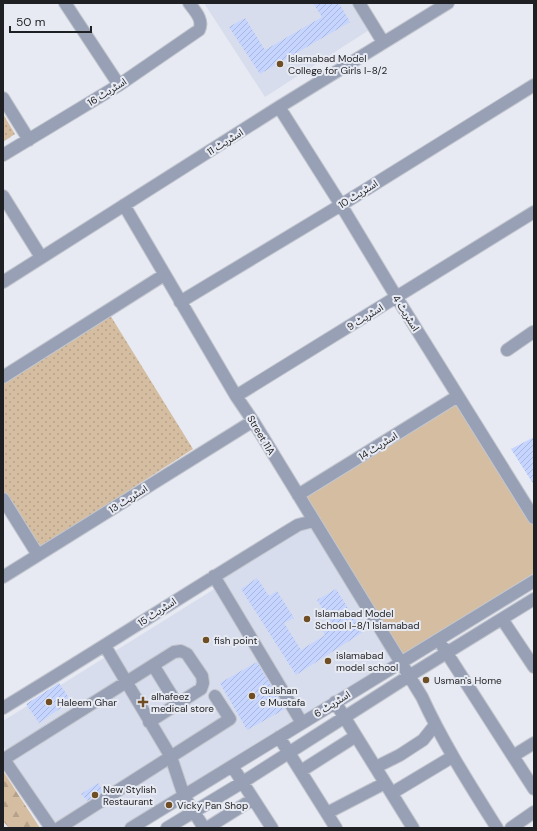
<svg xmlns="http://www.w3.org/2000/svg" width="537" height="831" font-family="'DM Sans','Noto Sans Arabic',sans-serif">
	<style>
		.built { fill: #d7ddec }
		.grass { fill: url(#grass-dots) }
		.forest { fill: url(#forest-firs) }
		.garden { fill: #d5bda1 }
		.building { fill: url(#building-hatch) }
		.lines { fill: none; stroke-linecap: round; stroke-linejoin: round }
		.minor-casing { stroke: #c3c6cd; stroke-width: 14 }
		.minor { stroke: #98a0b6; stroke-width: 12 }
		.poi-dot { fill: #6f4e25; stroke: #e7eaf2; stroke-width: 1.5 }
		.labels { text-anchor: middle; dominant-baseline: central; stroke-width: 4; stroke-linejoin: round; paint-order: stroke }
		.poi-label { font-size: 10px; fill: #1f2023; stroke: #e7eaf2; text-anchor: start }
		.street-label { font-size: 10px; fill: #1f2023; stroke: #e7eaf2 }
	</style>
	<defs>
		<pattern id="grass-dots" width="8" height="8" patternUnits="userSpaceOnUse"><rect width="8" height="8" fill="#d5bda1"/><path d="M2 2h.1M6 6h.1" fill="none" stroke="#b6a28a" stroke-width="1.8" stroke-linecap="round"/></pattern>
		<pattern id="forest-firs" width="22" height="20" patternUnits="userSpaceOnUse"><rect width="22" height="20" fill="#d5bda1"/><path d="M5 1l3.5 6h-7zM16 11l3.5 6h-7z" fill="#b6a28a"/></pattern>
		<pattern id="building-hatch" width="6" height="6" patternUnits="userSpaceOnUse"><rect width="6" height="6" fill="#c6d5ff"/><path d="M-1 1l2-2M0 6l6-6M5 7l2-2" fill="none" stroke="#aab7da"/></pattern>
	</defs>
	<rect width="100%" height="100%" fill="#e7eaf2"/>
	<!-- built -->
	<path class="built" d="M204,3H352L369,30L265,97Z
		M313,521L400,662L302,723L214,576Z
		M216,588L296,720L124,828H54L3,746V721Z"/>
	<!-- grass -->
	<path class="grass" d="M3,114L15,134L3,142Z
		M110,315L193,449L38,549L3,491V382Z"/>
	<!-- forest -->
	<path class="forest" d="M3,771L40,828H9L3,821Z"/>
	<!-- garden -->
	<path class="garden" d="M458,396L534,518V573L400,657L298,495Z"/>
	<!-- building -->
	<path class="building" d="M313,3H339L350,22L260,74L229,27L245,18L265,50L322,17Z
		M534,437V485L511,449Z
		M257,578L269,596L277,591L294,618L284,623L301,650L325,635L322,630L332,624L317,600L336,589L363,632L296,675L241,589Z
		M257,662L285,709L247,730L220,683Z
		M59,683L71,701L39,723L26,704Z
		M98,783L103,791L88,801L81,794Z"/>
	<g class="lines">
		<defs>
			<path id="minor" d="M65,3L119,85
				M359,3L383,42
				M3,98L29,140
				M279,107L341,205L397,298L534,518
				M3,155L119,85L199,30C204,20 195,11 189,3
				M3,196L41,257
				M124,205L236,396L253,421L422,697C443,743 470,785 497,828
				M3,282L279,107L448,3
				M180,302L341,205L534,85
				M507,350L533,332L534,334
				M3,377L164,275
				M236,396L534,212
				M298,495L458,396
				M3,499L38,555
				M214,576L302,723
				M3,577L253,421
				M502,619L534,667
				M105,646L171,757L184,796L204,828
				M443,647L534,789
				M153,665L177,704
				M335,702L413,828
				M3,708C102,648 199,585 298,525L313,521
				M279,737L336,828
				M513,756L534,743
				M3,758L51,828
				M4,759L174,652L181,651L187,654L202,676L203,683L201,689L149,722
				M232,766L272,828
				M376,767L400,755L423,740L435,725
				M301,771L356,736
				M392,793L452,757
				M327,813L385,783
				M59,828L230,719L215,696
				M131,828L534,581
				M167,828L243,782L409,676L534,599
				M207,828L253,799
				M511,828L534,812"/>
		</defs>
		<!-- minor casing -->
		<use href="#minor" class="minor-casing"/>
		<!-- minor -->
		<use href="#minor" class="minor"/>
	</g>
	<!-- markers -->
	<g class="poi-dot">
		<circle cx="280" cy="64" r="4"/>
		<circle cx="307" cy="619" r="4"/>
		<circle cx="206" cy="640" r="4"/>
		<circle cx="328" cy="661" r="4"/>
		<circle cx="426" cy="680" r="4"/>
		<circle cx="252" cy="696" r="4"/>
		<circle cx="49" cy="702" r="4"/>
		<path d="M141 696h4v4h4v4h-4v4h-4v-4h-4v-4h4z"/>
		<circle cx="95" cy="795" r="4"/>
		<circle cx="169" cy="805" r="4"/>
	</g>
	<g class="labels">
		<!-- poi labels -->
		<g class="poi-label">
			<text x="288" y="58">Islamabad Model<tspan x="288" dy="12">College for Girls I-8/2</tspan></text>
			<text x="315" y="613">Islamabad Model<tspan x="315" dy="12">School I-8/1 Islamabad</tspan></text>
			<text x="214" y="640">fish point</text>
			<text x="336" y="655">islamabad<tspan x="336" dy="12">model school</tspan></text>
			<text x="434" y="680">Usman's Home</text>
			<text x="260" y="690">Gulshan<tspan x="260" dy="12">e Mustafa</tspan></text>
			<text x="151" y="696">alhafeez<tspan x="151" dy="12">medical store</tspan></text>
			<text x="57" y="702">Haleem Ghar</text>
			<text x="103" y="789">New Stylish<tspan x="103" dy="12">Restaurant</tspan></text>
			<text x="177" y="805">Vicky Pan Shop</text>
		</g>
		<!-- street labels -->
		<g class="street-label">
			<text transform="translate(107 92) rotate(-32)">اسٹریٹ 16</text>
			<text transform="translate(225 142) rotate(-32)">اسٹریٹ 11</text>
			<text transform="translate(358 194) rotate(-32)">اسٹریٹ 10</text>
			<text transform="translate(406 313) rotate(58)">اسٹریٹ 4</text>
			<text transform="translate(365 317) rotate(-32)">اسٹریٹ 9</text>
			<text transform="translate(261 435) rotate(59)">Street 11A</text>
			<text transform="translate(378 446) rotate(-32)">اسٹریٹ 14</text>
			<text transform="translate(128 499) rotate(-32)">اسٹریٹ 13</text>
			<text transform="translate(157 612) rotate(-33)">اسٹریٹ 15</text>
			<text transform="translate(332 704) rotate(-32)">اسٹریٹ 6</text>
		</g>
	</g>
	<!-- border -->
	<rect width="537" height="831" fill="none" stroke="#1f2023" stroke-width="8"/>
	<!-- scale -->
	<path d="M10 26v6h81v-6" fill="none" stroke="#1f2023" stroke-width="2"/>
	<text x="16" y="26" font-size="12" fill="#1f2023" stroke="#e7eaf2" stroke-width="3" paint-order="stroke">50 m</text>
</svg>
